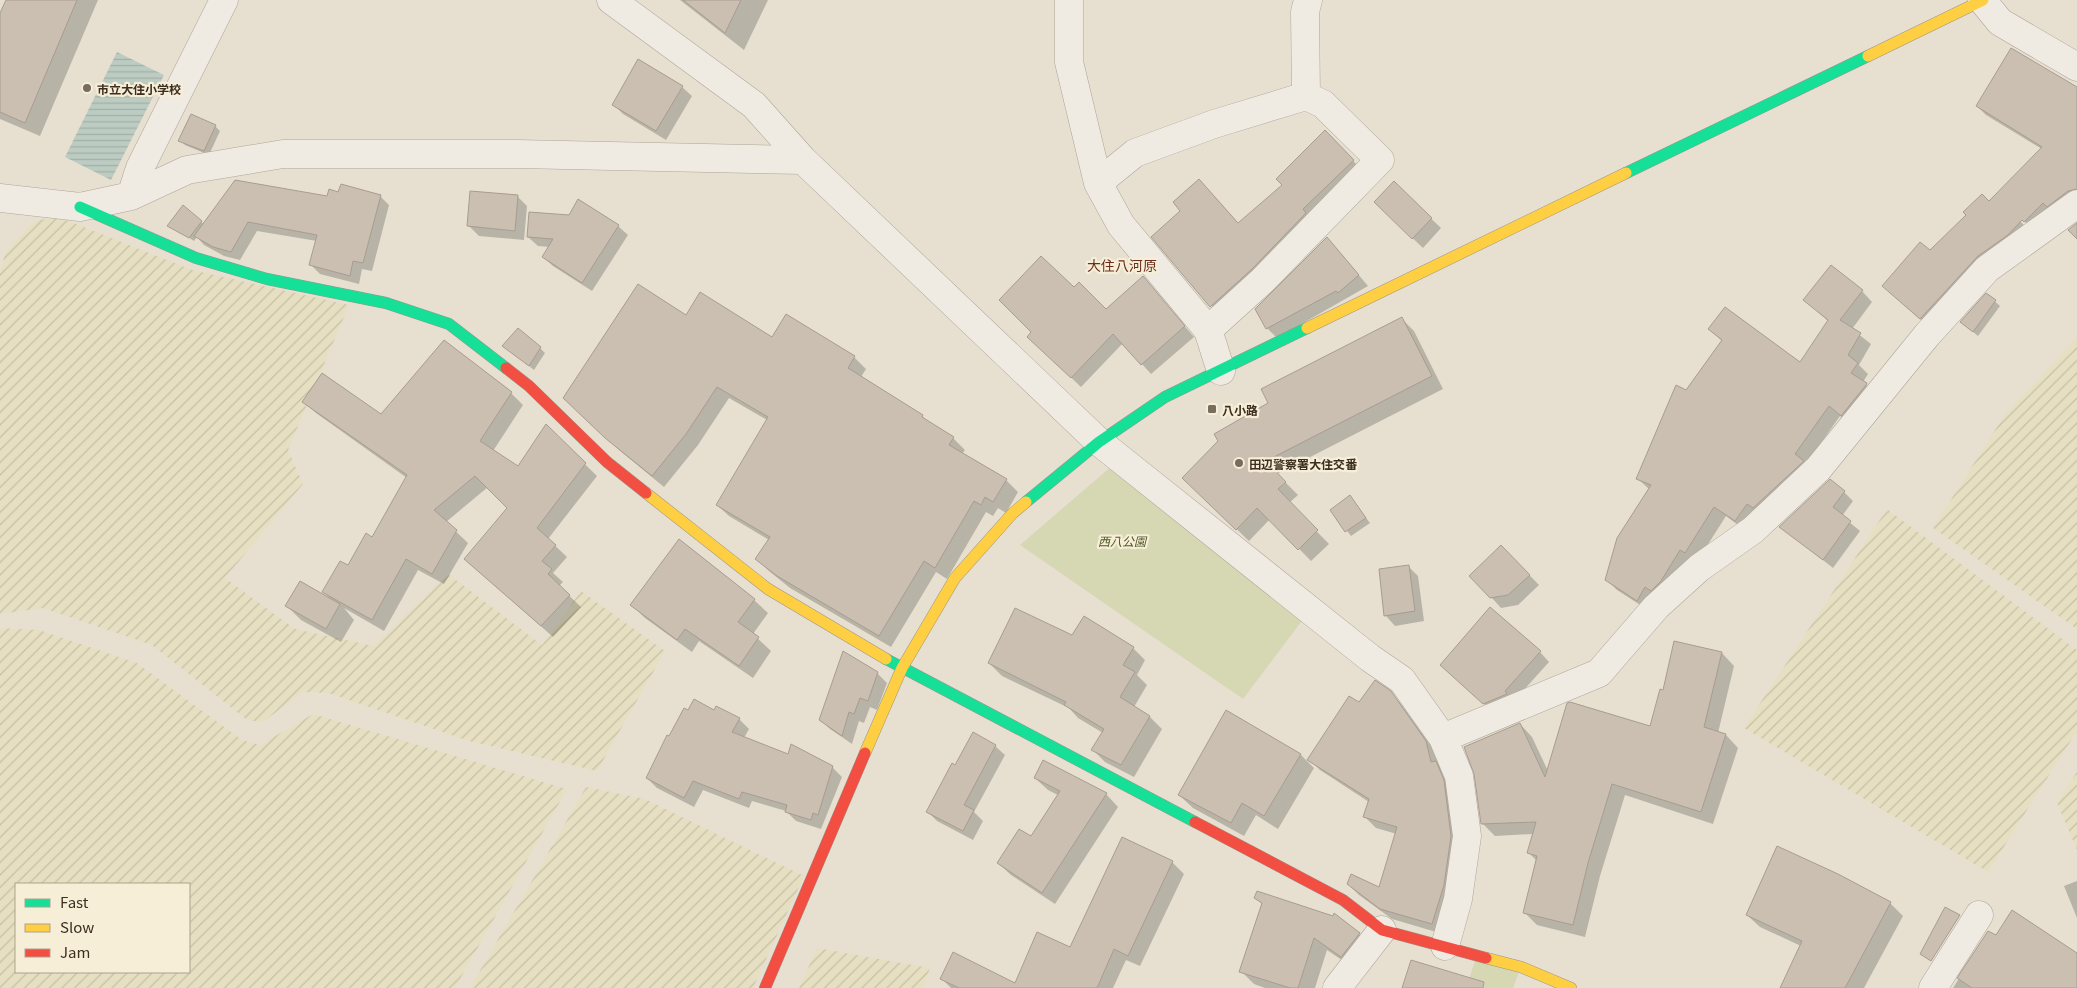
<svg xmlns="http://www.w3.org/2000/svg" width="2077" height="988" font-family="Georgia,'Noto Sans JP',serif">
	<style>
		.farmland { fill: url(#farmland-furrows); fill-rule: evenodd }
		.park { fill: #d6d7b3 }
		.water { fill: url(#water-rules) }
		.shadow { fill: #0003 }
		.building { fill: #cbbfb2; stroke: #a89c90 }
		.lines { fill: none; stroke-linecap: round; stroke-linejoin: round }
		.street-casing { stroke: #ada599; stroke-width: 29 }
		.fast-casing { stroke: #9c958a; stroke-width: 12 }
		.slow-casing { stroke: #9c958a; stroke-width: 12 }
		.jam-casing { stroke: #9c958a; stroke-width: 12 }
		.street { stroke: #efebe3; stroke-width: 28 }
		.fast { stroke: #16e098; stroke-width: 11 }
		.slow { stroke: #ffcf43; stroke-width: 11 }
		.jam { stroke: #f24e42; stroke-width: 11 }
		.poi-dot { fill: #786c5e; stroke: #f7eed8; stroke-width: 2 }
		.labels { text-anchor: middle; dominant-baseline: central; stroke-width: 4.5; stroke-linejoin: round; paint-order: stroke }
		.poi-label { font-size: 12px; font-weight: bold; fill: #3d2e20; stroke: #f7eed8; text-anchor: start }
		.park-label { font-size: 12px; font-style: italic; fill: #4d5a26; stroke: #f7eed8 }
		.neighbourhood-label { font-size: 14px; fill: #6b2e1e; stroke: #f7eed8 }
	</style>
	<defs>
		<pattern id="farmland-furrows" width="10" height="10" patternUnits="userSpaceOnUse" patternTransform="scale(1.25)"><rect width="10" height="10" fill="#e6dfc2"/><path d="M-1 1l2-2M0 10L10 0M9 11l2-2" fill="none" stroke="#c6c0a6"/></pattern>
		<pattern id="water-rules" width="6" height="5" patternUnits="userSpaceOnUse" patternTransform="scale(1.25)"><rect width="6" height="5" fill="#bcccc2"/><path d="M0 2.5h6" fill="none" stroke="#a2b0a6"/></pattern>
	</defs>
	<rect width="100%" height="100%" fill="#e7e0d1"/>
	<!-- farmland -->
	<path class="farmland" d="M56,216L192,270L349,305L288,450L303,484L225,578L295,629L374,646L448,574L542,645L581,591L665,651L597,771L469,741L328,693L302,692L263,722L247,720L152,645L43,608L0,614V274L5,253L33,222Z
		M2077,337V629L1933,528L2004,416Z
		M1887,509L2077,650V731L1988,872L1744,728Z
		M0,628L39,630L137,663L242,740L260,745L313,714L567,789L455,988H0ZM16,884H189V972H16Z
		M2077,772V850L2057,803Z
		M586,787L645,799L804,876L753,988H470Z
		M817,948L930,968L923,988H799Z"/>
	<!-- park -->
	<path class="park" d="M1120,459L1310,610L1243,699L1020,545Z
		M1477,955L1521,967L1513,988H1466Z"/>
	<!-- water -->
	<path class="water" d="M117,52L164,75L111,180L65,157Z"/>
	<!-- shadow -->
	<path class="shadow" d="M7,0H98L40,136L0,119V17Z
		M680,0H768L744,50Z
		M682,87L692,96L666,140L623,114L613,104Z
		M2077,88V201L2034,231L2020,217L2018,219L2030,231L1930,328L1893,295L1930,252L1989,202L2042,149L1986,115L1977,106Z
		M215,126L220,131L209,155L185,145L180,140Z
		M1325,132L1365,173L1222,318L1153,237L1182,211L1199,180L1239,224L1284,185Z
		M1394,183L1441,228L1423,248L1385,212Z
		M339,193L380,196L389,205L372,271L362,269L359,284L320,274L311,265L317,241L257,231L240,260L224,256L204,245L197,237L194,241L169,225L201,222L204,224L328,198Z
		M517,196L527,206L524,240L479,236L469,226Z
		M618,226L628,235L592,291L553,266L543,257L550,247L538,246L528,237Z
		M1336,248L1368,286L1277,338L1267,328Z
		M1143,278L1194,337L1151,374L1123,343L1081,387L1038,346L1033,332L1074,289L1106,311Z
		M1862,291L1872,302L1852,329L1871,344L1859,365L1868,374L1863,382L1877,395L1853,425L1840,416L1806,464L1746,531L1726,516L1696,563L1648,610L1617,590L1606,579L1650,490L1637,478L1686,391L1722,341L1709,329L1800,364L1829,322L1805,300Z
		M1987,294L2000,306L1978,336L1961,322Z
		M686,317L773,339L854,357L866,369L861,377L922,416L931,424L953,438L965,450L962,454L1006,480L1018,492L1006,513L998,508L993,516L986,512L947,579L936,572L891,647L790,588L769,571L757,559L769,540L729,516L717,505L767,420L729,398L698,445L664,487L619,450L565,398Z
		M1402,319L1414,331L1443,389L1277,474L1298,495L1289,503L1329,544L1311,561L1270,519L1249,541L1197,491L1270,403Z
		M540,348L545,353L534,370L509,350Z
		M511,393L523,405L493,451L518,468L546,426L597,476L548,539L567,557L553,573L563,582L559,586L581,607L553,637L465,559L509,508L488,487L446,522L468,543L444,584L418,570L384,631L344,608L354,620L341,642L301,620L287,606L331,599L323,592L373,539L407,478L316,413L304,402L381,415Z
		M1844,492L1853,501L1842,516L1860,531L1833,568L1781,527Z
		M1350,497L1370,523L1351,536L1332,511Z
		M1501,546L1539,585L1518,605L1501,608L1491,597Z
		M1409,567L1418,576L1424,621L1395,626L1386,616L1380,570Z
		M754,600L768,613L753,634L771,651L753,678L699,641L692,652L645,618L632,605Z
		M1072,637L1133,648L1145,660L1137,675L1147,685L1134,707L1150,717L1162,729L1134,777L1105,762L1093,750L1103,733L1078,718L1069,708L1002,676L989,663Z
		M1540,652L1549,662L1514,701L1494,713L1451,674Z
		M1722,653L1734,666L1718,733L1726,735L1738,748L1713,824L1625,795L1600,876L1585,937L1537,925L1524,912L1537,861L1528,852L1533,834L1495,836L1482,823L1520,724L1532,737L1548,771L1651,728L1664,692Z
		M877,673L887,683L877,710L870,707L864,723L859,721L852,744L830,729L820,719Z
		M1390,692L1401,704L1437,754L1440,767L1446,773L1462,848L1443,934L1392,919L1359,895L1348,884L1380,889L1397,834L1376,828L1365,817L1369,802L1320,770L1309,759L1359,704Z
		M688,711L714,712L739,719L749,729L744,738L789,756L832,767L842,777L821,829L796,821L786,811L752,801L749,808L703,790L694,807L657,788L647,778L669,737Z
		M1226,712L1301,755L1314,768L1278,829L1256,815L1244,836L1193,808L1179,795Z
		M995,746L1005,755L974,812L983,821L973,840L937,821L928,812L956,767Z
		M1044,762L1106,794L1118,807L1055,904L1011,875L998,863L1031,838L1058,795L1048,790L1035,778Z
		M1172,862L1184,874L1140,966L1126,960L1113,988H951L942,979L1016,985L1071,949Z
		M2077,881V918L2064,886Z
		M1255,897L1359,934L1372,947L1355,969L1327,950L1315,988H1265L1254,984L1241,971L1263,905Z
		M1890,903L1903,916L1864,988H1782L1801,946L1760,927L1747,915Z
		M1988,932L1996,937L2077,956V988H1953Z"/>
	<!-- building -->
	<path class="building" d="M6,0H77L25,123L0,112V13Z
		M683,0H741L725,33Z
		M2011,48L2077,87V189L2068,191L2047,207L2043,203L2024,222L2022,220L2008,235L1978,256L1920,319L1882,286L1920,242L1930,250L1966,215L1963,212L1982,194L1989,201L2042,147L1976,106Z
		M638,59L683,86L656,131L612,105Z
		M191,114L216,125L204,151L178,141Z
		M1325,130L1354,160L1303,209L1306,213L1252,269L1210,307L1151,237L1180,211L1173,202L1199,179L1238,223L1282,185L1276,179Z
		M235,180L327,196L329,189L338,192L341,184L381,195L363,263L353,261L350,276L309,265L317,235L248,222L231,252L213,247L194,236Z
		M1394,181L1432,218L1412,239L1374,202Z
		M470,191L518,195L515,231L467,226Z
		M578,199L619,225L582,283L542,257L553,239L527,237L529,212L569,215Z
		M183,205L202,221L189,238L167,226Z
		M2077,223V239L2068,230Z
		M1327,237L1359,275L1338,293L1336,291L1266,329L1255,309Z
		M1041,256L1074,287L1079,282L1106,309L1143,276L1185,326L1141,365L1113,334L1071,378L1027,337L1031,332L999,300Z
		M1831,265L1863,290L1840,320L1861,333L1848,355L1858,363L1851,373L1867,383L1866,385L1841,416L1829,406L1795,454L1804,461L1753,508L1747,504L1735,521L1714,507L1685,553L1680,550L1661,581L1651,591L1645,587L1637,601L1605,580L1617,538L1651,485L1636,479L1676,385L1686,390L1722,340L1708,329L1725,307L1800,362L1828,320L1803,300Z
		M638,284L686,315L700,292L772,337L786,314L855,356L848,368L923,415L922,417L954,437L949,445L1007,479L993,502L985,497L981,505L974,501L935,568L924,561L879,636L777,576L755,559L770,537L716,505L768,417L717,387L686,434L652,476L605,438L563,398Z
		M1986,293L1996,300L1973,332L1960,322Z
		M1402,317L1432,376L1266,461L1286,482L1278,489L1318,530L1298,550L1257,508L1236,530L1182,478L1218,441L1214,434L1268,403L1261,389Z
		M518,328L541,347L529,366L502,346Z
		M444,340L512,392L480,441L518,466L546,424L586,463L537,528L556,545L542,561L552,569L548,574L570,595L541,626L464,559L507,508L475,476L434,510L457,530L432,574L406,559L372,620L322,592L340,561L348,565L366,533L372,537L407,475L302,402L322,373L381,414Z
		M1830,479L1845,491L1833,507L1851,521L1823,560L1779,527Z
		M1350,495L1366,518L1345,532L1330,510Z
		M679,539L755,599L738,622L759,637L739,666L685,629L677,640L630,605Z
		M1501,545L1530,575L1508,595L1490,598L1469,576Z
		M1409,565L1415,611L1384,616L1379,569Z
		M300,581L340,604L326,629L285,606Z
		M1490,607L1541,651L1505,691L1507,694L1483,704L1440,665Z
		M1015,608L1072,635L1084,616L1134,647L1123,665L1135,672L1120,697L1150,716L1121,765L1091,750L1104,729L1064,705L1066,702L988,663Z
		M1674,641L1722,652L1704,727L1726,734L1701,812L1612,784L1588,863L1573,925L1523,913L1537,856L1527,853L1536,822L1481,824L1474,774L1464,747L1520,723L1545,777L1567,703L1570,702L1650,726L1660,689L1663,690Z
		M843,651L878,672L868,701L860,698L854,714L849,712L842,736L819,720Z
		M1375,680L1391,691L1426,741L1431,762L1436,761L1444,780L1451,836L1444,885L1432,924L1380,909L1347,884L1351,874L1379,887L1397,827L1363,817L1369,799L1307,760L1349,696L1359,702Z
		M694,699L714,710L716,706L740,718L732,732L788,754L791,744L833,766L818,815L813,813L811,820L785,812L787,805L742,792L739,799L693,781L684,798L646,778L667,735L669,736L684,708L688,710Z
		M1226,710L1301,754L1264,816L1242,803L1231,823L1178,795Z
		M973,732L996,745L964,805L974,810L963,831L926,812L952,763L955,765Z
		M1043,760L1107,793L1042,893L997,863L1019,829L1031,836L1060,791L1034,778Z
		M1122,837L1173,861L1128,956L1114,949L1097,988H959L940,979L953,952L1015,983L1037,932L1070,947Z
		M1777,846L1838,874L1891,902L1845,988H1780L1802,941L1746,915Z
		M1257,891L1333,916L1334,913L1360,933L1341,957L1314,938L1298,988H1290L1239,972L1262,903L1254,898Z
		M1945,907L1960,915L1931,961L1920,954Z
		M2012,910L2077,953V988H1972L1957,978L1988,931L1996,935Z
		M1411,960L1484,982L1483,988H1402Z"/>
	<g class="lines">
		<defs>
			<path id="street" d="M611,0L754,105L803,160L1099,442L1370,658L1402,680L1443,738L1459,776L1467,836L1458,899L1445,946
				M1069,0V62L1098,183L1121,225L1208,330L1221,371
				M1982,0L2000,22L2077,67
				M1098,183L1135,153L1214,124L1306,96L1305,12L1308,0
				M131,196L140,168L224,0
				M0,198L80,207L131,196L187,170L283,154H517L803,160
				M1208,330L1263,280L1380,160L1323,104L1306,96
				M1443,738L1599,673L1656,607L1699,568L1753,530L1818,469L1927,335L1987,269L2077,204
				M1337,988L1382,930
				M1933,988L1979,915"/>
			<path id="fast" d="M1626,173L1868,56
				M80,207L196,258L267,279L386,303L449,324L506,368
				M1026,502L1099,442L1165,397L1307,328
				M886,659L1195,822"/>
			<path id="slow" d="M1868,56L1983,0
				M1307,328L1626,173
				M646,493L768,589L886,659
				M865,753L902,668L955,578L1012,514L1026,502
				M1486,958L1521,967L1571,988"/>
			<path id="jam" d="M506,368L529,386L607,462L646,493
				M1195,822L1343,900L1382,930L1486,958
				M765,988L865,753"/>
		</defs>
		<!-- street casing -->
		<use href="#street" class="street-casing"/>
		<!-- fast casing -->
		<use href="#fast" class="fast-casing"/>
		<!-- slow casing -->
		<use href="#slow" class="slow-casing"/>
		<!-- jam casing -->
		<use href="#jam" class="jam-casing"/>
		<!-- street -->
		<use href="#street" class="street"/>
		<!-- fast -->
		<use href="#fast" class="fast"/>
		<!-- slow -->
		<use href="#slow" class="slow"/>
		<!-- jam -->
		<use href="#jam" class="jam"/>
	</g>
	<!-- markers -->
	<g class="poi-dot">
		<circle cx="87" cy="88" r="5"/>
		<rect x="1207" y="404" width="10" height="10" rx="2.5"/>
		<circle cx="1239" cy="463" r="5"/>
	</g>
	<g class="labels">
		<!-- poi labels -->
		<g class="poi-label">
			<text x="97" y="88">市立大住小学校</text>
			<text x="1222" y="409">八小路</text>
			<text x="1249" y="463">田辺警察署大住交番</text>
		</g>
		<!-- park labels -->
		<g class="park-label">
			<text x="1122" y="540">西八公園</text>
		</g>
		<!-- neighbourhood labels -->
		<g class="neighbourhood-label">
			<text x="1122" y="265">大住八河原</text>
		</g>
	</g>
	<!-- legend -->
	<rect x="15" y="883" width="175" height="90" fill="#f7eed8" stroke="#ada18e"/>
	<rect x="25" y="899" width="25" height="8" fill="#16e098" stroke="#ada18e"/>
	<text x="60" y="908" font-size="15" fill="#3d2e20">Fast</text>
	<rect x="25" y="924" width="25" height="8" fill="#ffcf43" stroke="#ada18e"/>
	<text x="60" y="933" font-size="15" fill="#3d2e20">Slow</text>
	<rect x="25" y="949" width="25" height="8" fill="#f24e42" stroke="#ada18e"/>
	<text x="60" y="958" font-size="15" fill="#3d2e20">Jam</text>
</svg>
